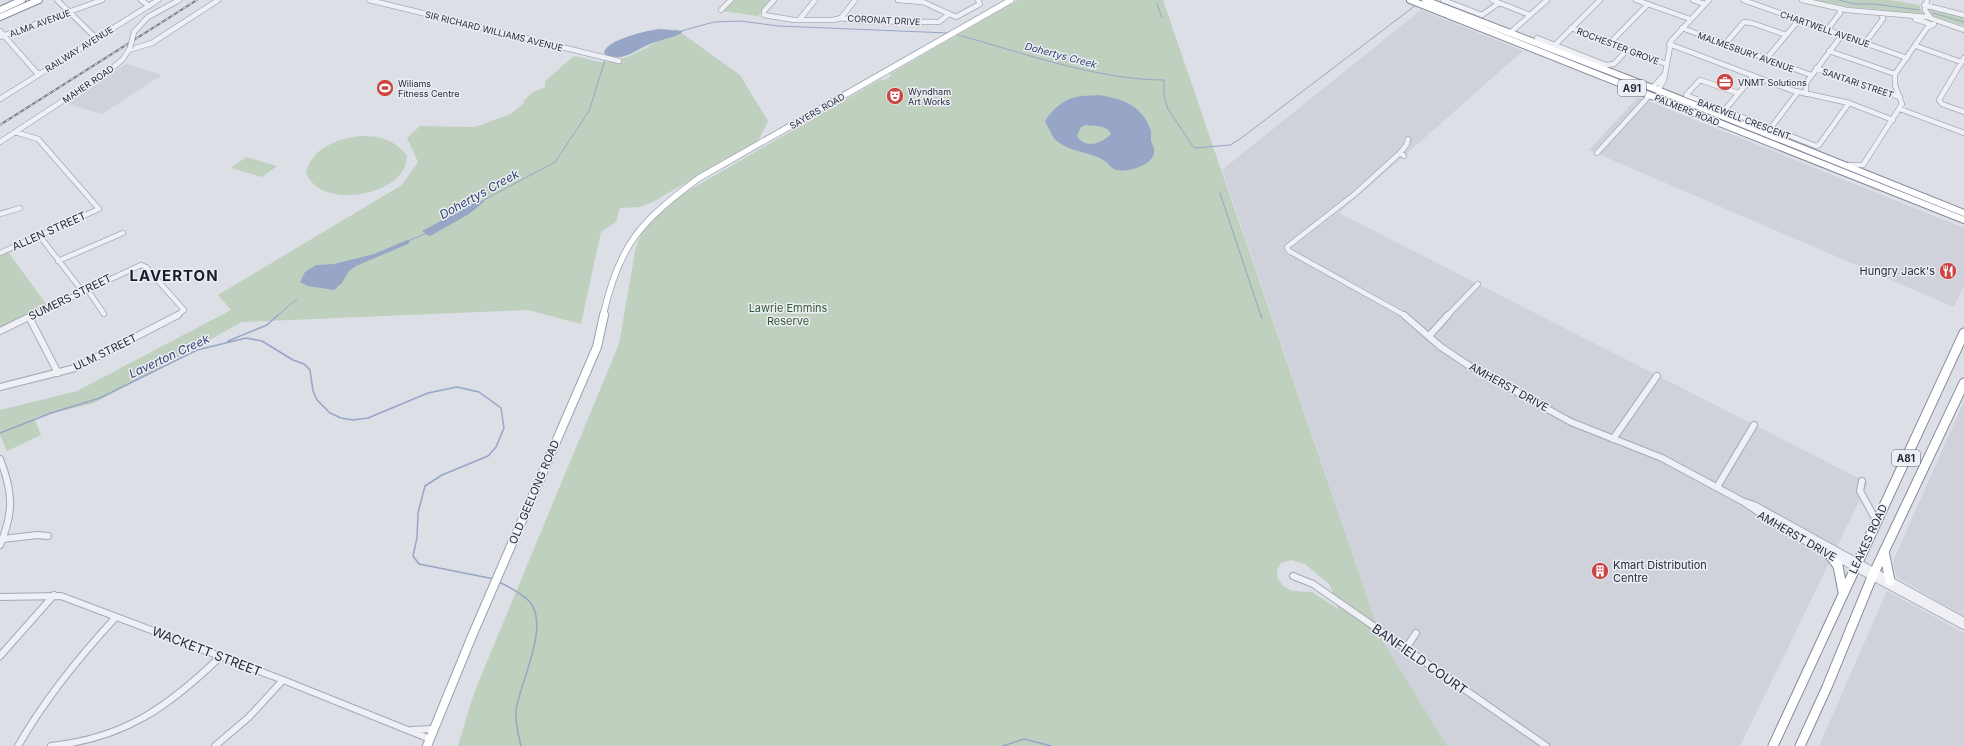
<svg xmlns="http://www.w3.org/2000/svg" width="1964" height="746" font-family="Inter,sans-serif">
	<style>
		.built { fill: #cfd1db }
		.green { fill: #bfd0be; fill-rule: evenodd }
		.water { fill: #97a6c7; fill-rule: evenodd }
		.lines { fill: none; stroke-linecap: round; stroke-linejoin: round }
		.stream-far1 { stroke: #97a6c7; stroke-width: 1 }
		.stream { stroke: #97a6c7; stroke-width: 1.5 }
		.minor-far1-casing { stroke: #a5a9b3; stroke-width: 6 }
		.minor-casing { stroke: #a5a9b3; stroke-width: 8 }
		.major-far1-casing { stroke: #9ca1b2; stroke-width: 7 }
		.major-casing { stroke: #9ca1b2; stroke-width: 10 }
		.highway-far1-casing { stroke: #84899d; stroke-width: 8 }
		.highway-casing { stroke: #84899d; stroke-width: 11 }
		.minor-far1 { stroke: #eff0f5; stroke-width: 4.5 }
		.minor { stroke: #eff0f5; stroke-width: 6 }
		.major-far1 { stroke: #fff; stroke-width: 5.5 }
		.major { stroke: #fff; stroke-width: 8 }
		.highway-far1 { stroke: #fff; stroke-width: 6 }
		.highway { stroke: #fff; stroke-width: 9 }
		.rail-casing { stroke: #767b90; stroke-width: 2 }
		.rail { stroke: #eceef4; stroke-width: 1; stroke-dasharray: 3.5; stroke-linecap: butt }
		.minor-bridge-casing { stroke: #a5a9b3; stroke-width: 6; stroke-linecap: butt }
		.minor-bridge { stroke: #eff0f5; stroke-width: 4.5 }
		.labels { text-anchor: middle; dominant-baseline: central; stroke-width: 3; stroke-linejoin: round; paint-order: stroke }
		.far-street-label { font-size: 9px; fill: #262b3d; stroke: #eceef4 }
		.far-poi-label { font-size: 9px; fill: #262b3d; stroke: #eceef4; text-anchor: start }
		.far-water-label { font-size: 10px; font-style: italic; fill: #314270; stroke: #eceef4 }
		.shield { fill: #eceef4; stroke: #616674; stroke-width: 1 }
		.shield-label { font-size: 10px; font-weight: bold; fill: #262b3d }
		.street-label { font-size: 11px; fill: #262b3d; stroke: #eceef4 }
		.poi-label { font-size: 11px; fill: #262b3d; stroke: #eceef4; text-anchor: end }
		.park-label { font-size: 11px; fill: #345834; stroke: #eceef4 }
		.water-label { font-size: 12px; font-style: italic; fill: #314270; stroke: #eceef4 }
		.near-street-label { font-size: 13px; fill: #262b3d; stroke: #eceef4 }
		.district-label { font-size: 15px; font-weight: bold; letter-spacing: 1px; fill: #191c2d; stroke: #eceef4 }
	</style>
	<rect width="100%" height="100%" fill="#dcdfe6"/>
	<!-- built -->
	<path class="built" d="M1421,10L1523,51L1339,213L1868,483L1740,746H1447L1384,645L1222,170Z
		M126,64L162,75L102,114L65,103Z
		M1638,97L1964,228V285L1954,307L1589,150Z
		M1964,401V616L1901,580L1896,576L1893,564L1894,559Z
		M1887,591L1964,633V746H1819Z"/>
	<!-- green -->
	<path class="green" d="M733,0H768L771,1L758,16L722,11Z
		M1018,0H1163L1382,640L1447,746H458L474,693L619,344L636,246L650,213L881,79L883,81L891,76L890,74ZM1291,560L1305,564L1330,585L1338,609L1312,592L1292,591L1283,586L1277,577V570L1281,563Z
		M1814,0H1891L1919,5L1923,14L1851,7Z
		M1934,9L1964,17V26L1932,16L1929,10Z
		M676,29L740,75L768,121L758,141L651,203L640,207L620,208L616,222L601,232L581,324L528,310L242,322L94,403L34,418L41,435L7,451L0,435V410L77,391L231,310L218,295L402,185L418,162L407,138L420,126L475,127L511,114L525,102L523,101L533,92L545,87V81L574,56C582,57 593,61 601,62C628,62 655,43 676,29Z
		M360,136C382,136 392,139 407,155C408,197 318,211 306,172C313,148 336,139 360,136Z
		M246,157L277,166L262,177L231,168Z
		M8,252L47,305L0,328V256Z"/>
	<!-- water -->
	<path class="water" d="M660,29L683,31L680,34C671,38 660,40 650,44C635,50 619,65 604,53C605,40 648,30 660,29Z
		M1099,95C1124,99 1143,106 1151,131C1151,134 1151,138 1151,141C1153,146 1156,150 1153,156C1148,167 1122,175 1112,168C1100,151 1075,155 1058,142C1051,137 1050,129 1045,122C1049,112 1064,99 1076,97C1083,95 1092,96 1099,95ZM1086,125C1095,127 1106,124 1111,134C1102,143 1086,150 1077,136L1081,127Z
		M480,200L485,201L469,214L432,235L429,236L422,231Z
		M407,240L410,242L408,244L356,266L349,271L342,283L334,290L308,286L300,282L305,272L316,265L334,264L374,254Z"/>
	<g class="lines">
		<!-- stream-far1 -->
		<path class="stream-far1" d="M1839,0L1855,4H1874L1919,10
			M1157,4L1162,18
			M1933,13L1964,22
			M681,31L714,22L741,21L778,26L948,33
			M955,34C1020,52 1097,80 1164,80V96L1168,109L1194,148L1230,145L1240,139L1416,5
			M1220,193L1261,316
			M484,200L555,162L589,111L605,60
			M408,241L427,233
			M277,316L297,299"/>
		<!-- stream -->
		<path class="stream" d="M1261,315L1262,318
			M228,341L267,325L278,315
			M0,433L51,413L100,398L197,350L246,338L262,341L293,360L304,364L310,370L313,391L317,400L330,413L341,418L353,420L368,418L428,393L457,387L479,392L501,408L504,428L496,447L488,456L442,475L425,486L418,513L417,538L413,556L419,564L494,579
			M499,582C509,587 522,593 530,602C550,627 520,682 516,710C515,723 518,734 521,746
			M1003,746L1024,739L1051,746"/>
		<defs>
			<path id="minor-far1" d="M57,0L97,39
				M141,0L149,6
				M369,0L619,61
				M774,0L764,11V15L794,20H833L841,18L860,21L939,22L949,14
				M898,0L923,2L956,17L980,4L978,0
				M1443,0L1482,15L1499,3
				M1492,0L1530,15
				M1636,0L1690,19
				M1693,0L1704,4
				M1743,0L1907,58
				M1802,0L1847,10L1927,17L1964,30
				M1927,0L1925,10L1931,18
				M1924,5L1964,15
				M721,10L731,0
				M841,18L855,0
				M1915,19L1933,25
				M799,20L815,0
				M1571,28L1666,64
				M1682,28L1811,75
				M1827,30L1840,13V9
				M0,31L36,72L40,74
				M134,32L148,17L179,0
				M1510,33L1547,0
				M0,37L102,0
				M1537,38L1606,65L1614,64L1627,50
				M1610,43L1648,4
				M1865,43L1883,19L1881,13
				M1556,44L1600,0
				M1669,44L1791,90L1849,103L1893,120
				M1725,44L1744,22L1752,23L1786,35
				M1916,46L1961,62
				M129,50L152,43L218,0
				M1829,51L1895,74
				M1964,58L1939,100L1942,104L1964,112
				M1766,59L1799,20
				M1816,68L1900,97
				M1652,88L1664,75
				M1658,90L1664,80L1671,41L1709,0
				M1738,93L1700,80L1686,95L1816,146L1819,145L1849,103
				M1806,94V83L1842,35
				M0,99L158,0
				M1900,109L1964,133
				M1724,111L1753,76
				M1770,129L1798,92
				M0,142L111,69L123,59L130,48
				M1400,153L1356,193L1287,247L1289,251L1406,316
				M1597,153L1650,95
				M1404,156L1400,153L1407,144L1408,139
				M1849,165H1863L1902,104L1895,85V74L1927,28L1934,24
				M0,214L20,208
				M39,235L83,292
				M0,253L99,209L38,139L15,132
				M58,261L123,233
				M87,289L104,314
				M31,316L141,265L146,267L184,310L176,316
				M1447,316L1478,284"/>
			<path id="minor" d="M1404,315L1441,347L1468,365L1571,422L1662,458L1742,501L1754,505L1964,621
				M29,317L58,373
				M0,331L33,315
				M1429,336L1448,315
				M0,387L75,368L178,315
				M1613,439L1657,376
				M0,459C13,492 14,512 0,545
				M1862,481L1860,491L1877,522
				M1717,487L1754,425
				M1745,503L1787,531L1964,626
				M3,539L37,535L48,536
				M1293,576L1313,584L1546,746
				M0,597L61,596L283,680L430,739
				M1406,648L1416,633
				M0,656L54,595
				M412,730L433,729
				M18,746C45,699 79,657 116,617
				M51,746C125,738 168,707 220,657
				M215,746L249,717L283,680"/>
			<path id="major-far1" d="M603,316C619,244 641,221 699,178L1011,0"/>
			<path id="major" d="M427,746L472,636L597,347L604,315"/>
			<path id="highway-far1" d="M1410,0L1964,220
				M1425,0L1655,89L1964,213
				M0,10L22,0
				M0,17L39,0"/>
			<path id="highway" d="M1884,551L1890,581
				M1830,555L1838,566L1843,592
				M1773,746L1964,333
				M1800,746L1827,687L1872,577L1964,383"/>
		</defs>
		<!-- minor-far1 casing -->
		<use href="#minor-far1" class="minor-far1-casing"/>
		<!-- minor casing -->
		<use href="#minor" class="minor-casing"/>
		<!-- major-far1 casing -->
		<use href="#major-far1" class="major-far1-casing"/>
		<!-- major casing -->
		<use href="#major" class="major-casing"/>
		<!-- highway-far1 casing -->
		<use href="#highway-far1" class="highway-far1-casing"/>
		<!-- highway casing -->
		<use href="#highway" class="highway-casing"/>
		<!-- minor-far1 -->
		<use href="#minor-far1" class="minor-far1"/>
		<!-- minor -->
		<use href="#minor" class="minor"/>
		<!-- major-far1 -->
		<use href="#major-far1" class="major-far1"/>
		<!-- major -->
		<use href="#major" class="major"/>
		<!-- highway-far1 -->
		<use href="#highway-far1" class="highway-far1"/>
		<!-- highway -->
		<use href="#highway" class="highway"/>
		<defs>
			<path id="rail" d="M0,125L197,0"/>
		</defs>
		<!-- rail casing -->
		<use href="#rail" class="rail-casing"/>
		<!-- rail -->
		<use href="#rail" class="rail"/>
		<defs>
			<path id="minor-bridge" d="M130,48L134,32"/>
		</defs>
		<!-- minor-bridge casing -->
		<use href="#minor-bridge" class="minor-bridge-casing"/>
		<!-- minor-bridge -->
		<use href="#minor-bridge" class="minor-bridge"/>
	</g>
	<!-- icons -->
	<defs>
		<symbol id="office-disc" viewBox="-11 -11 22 22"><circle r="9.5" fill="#cc4441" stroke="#eceef4"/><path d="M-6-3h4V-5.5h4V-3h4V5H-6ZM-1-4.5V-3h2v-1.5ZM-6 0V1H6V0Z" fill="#fff"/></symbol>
		<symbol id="stadium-disc" viewBox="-11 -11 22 22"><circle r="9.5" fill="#cc4441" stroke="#eceef4"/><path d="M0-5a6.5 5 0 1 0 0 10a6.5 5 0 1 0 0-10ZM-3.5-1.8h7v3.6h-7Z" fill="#fff"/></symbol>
		<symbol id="theatre-disc" viewBox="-11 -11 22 22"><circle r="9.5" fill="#cc4441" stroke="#eceef4"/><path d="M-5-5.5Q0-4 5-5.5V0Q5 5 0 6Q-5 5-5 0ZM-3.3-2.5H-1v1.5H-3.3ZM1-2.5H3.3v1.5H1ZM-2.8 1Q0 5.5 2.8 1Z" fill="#fff"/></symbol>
		<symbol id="restaurant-disc" viewBox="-11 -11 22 22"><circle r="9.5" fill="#cc4441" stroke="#eceef4"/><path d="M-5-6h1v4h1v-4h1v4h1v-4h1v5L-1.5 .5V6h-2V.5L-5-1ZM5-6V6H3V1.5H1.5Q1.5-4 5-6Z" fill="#fff"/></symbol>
		<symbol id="building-disc" viewBox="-11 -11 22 22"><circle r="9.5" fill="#cc4441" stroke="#eceef4"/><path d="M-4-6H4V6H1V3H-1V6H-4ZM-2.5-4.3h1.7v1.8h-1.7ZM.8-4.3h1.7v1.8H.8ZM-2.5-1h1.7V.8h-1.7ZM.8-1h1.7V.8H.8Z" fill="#fff"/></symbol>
	</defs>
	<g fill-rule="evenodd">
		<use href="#office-disc" x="1715" y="72" width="20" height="20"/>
		<use href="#stadium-disc" x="375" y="78" width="20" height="20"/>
		<use href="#theatre-disc" x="885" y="86" width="20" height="20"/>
		<use href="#restaurant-disc" x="1938" y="261" width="20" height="20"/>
		<use href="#building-disc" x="1590" y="561" width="20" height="20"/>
	</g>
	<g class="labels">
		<!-- far-street labels -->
		<g class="far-street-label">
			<text transform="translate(884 20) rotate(3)">CORONAT DRIVE</text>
			<text transform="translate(40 23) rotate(-20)">ALMA AVENUE</text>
			<text transform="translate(1825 29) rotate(19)">CHARTWELL AVENUE</text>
			<text transform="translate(494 31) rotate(14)">SIR RICHARD WILLIAMS AVENUE</text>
			<text transform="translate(1618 46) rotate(21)">ROCHESTER GROVE</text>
			<text transform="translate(79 49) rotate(-32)">RAILWAY AVENUE</text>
			<text transform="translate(1746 52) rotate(20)">MALMESBURY AVENUE</text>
			<text transform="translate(1858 83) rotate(19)">SANTARI STREET</text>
			<text transform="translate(88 84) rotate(-34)">MAHER ROAD</text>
			<text transform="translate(1687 110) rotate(22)">PALMERS ROAD</text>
			<text transform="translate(817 111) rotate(-30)">SAYERS ROAD</text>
			<text transform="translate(1744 119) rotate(21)">BAKEWELL CRESCENT</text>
		</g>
		<!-- far-poi labels -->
		<g class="far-poi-label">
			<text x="1738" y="82">VNMT Solutions</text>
			<text x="398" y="83">Wiliams<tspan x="398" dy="10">Fitness Centre</tspan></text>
			<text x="908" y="91">Wyndham<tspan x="908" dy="10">Art Works</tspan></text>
		</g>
		<!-- far-water labels -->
		<g class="far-water-label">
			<text transform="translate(1061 55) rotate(15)">Dohertys Creek</text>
		</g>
		<!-- shield labels -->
		<g class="shield">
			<rect x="1618" y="80" width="28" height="16" rx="3"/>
			<rect x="1892" y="450" width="28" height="16" rx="3"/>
		</g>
		<g class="shield-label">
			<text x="1632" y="88">A91</text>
			<text x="1906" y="458">A81</text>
		</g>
		<!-- street labels -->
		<g class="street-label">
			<text transform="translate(49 231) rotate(-24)">ALLEN STREET</text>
			<text transform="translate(70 297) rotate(-26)">SUMERS STREET</text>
			<text transform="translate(105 352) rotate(-26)">ULM STREET</text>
			<text transform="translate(1509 387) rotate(29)">AMHERST DRIVE</text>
			<text transform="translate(534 492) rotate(-67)">OLD GEELONG ROAD</text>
			<text transform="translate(1797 536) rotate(30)">AMHERST DRIVE</text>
			<text transform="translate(1868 539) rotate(-65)">LEAKES ROAD</text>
		</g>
		<!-- poi labels -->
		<g class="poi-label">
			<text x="1935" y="271">Hungry Jack's</text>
			<text x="1613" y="565" text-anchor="start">Kmart Distribution<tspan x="1613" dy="13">Centre</tspan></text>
		</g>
		<!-- park labels -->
		<g class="park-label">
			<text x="788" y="308">Lawrie Emmins<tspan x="788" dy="13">Reserve</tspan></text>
		</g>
		<!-- water labels -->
		<g class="water-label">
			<text transform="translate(479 194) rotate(-29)">Dohertys Creek</text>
			<text transform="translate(169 356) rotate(-25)">Laverton Creek</text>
		</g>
		<!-- near-street labels -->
		<g class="near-street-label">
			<text transform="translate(207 651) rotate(21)">WACKETT STREET</text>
			<text transform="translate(1420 659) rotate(35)">BANFIELD COURT</text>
		</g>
		<!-- district labels -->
		<g class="district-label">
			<text x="174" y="275">LAVERTON</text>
		</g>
	</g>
</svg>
